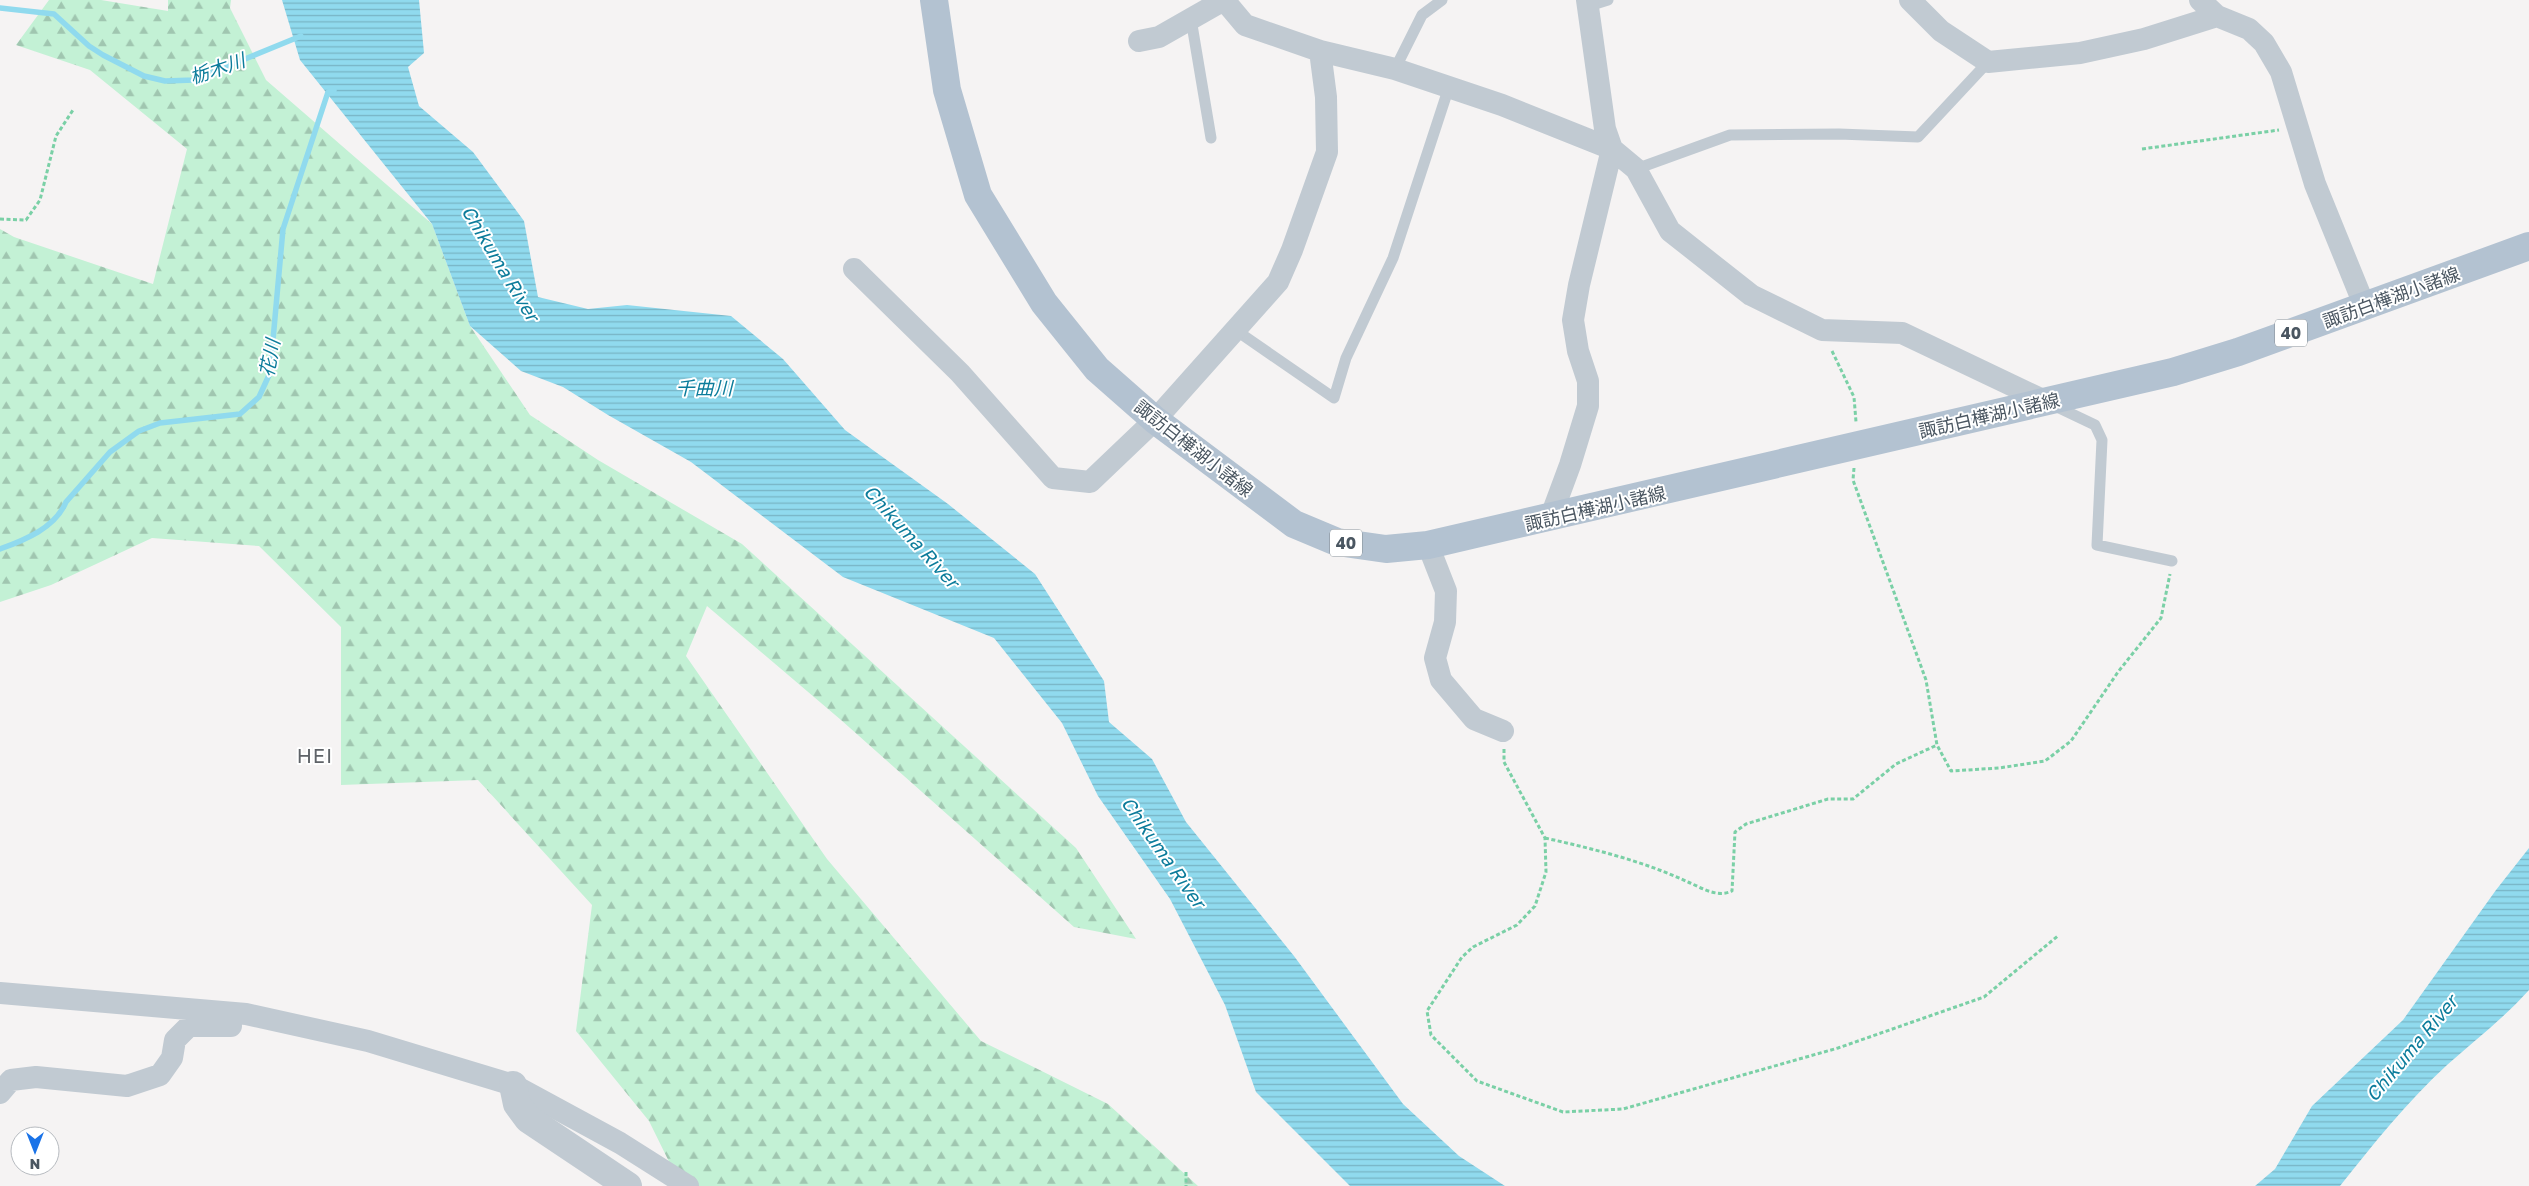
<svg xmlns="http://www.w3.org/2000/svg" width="2529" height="1186" font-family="'Golos Text','Noto Sans JP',sans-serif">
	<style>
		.forest { fill: url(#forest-firs) }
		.water { fill: url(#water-rules) }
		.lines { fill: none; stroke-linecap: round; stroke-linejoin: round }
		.stream { stroke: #90daee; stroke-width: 5.5 }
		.path { stroke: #7ad0a6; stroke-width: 3; stroke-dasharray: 4 2.5; stroke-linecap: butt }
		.service { stroke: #c1cad2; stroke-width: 11 }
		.minor { stroke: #c1cad2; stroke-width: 22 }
		.tertiary { stroke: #c1cad2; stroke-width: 28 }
		.primary { stroke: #b3c2d1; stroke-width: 28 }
		.labels { text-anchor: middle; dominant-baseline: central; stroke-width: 4; stroke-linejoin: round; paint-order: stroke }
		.shield { fill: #fff; stroke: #808990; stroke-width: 1 }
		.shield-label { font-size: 16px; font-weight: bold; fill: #4a5661 }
		.street-label { font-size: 18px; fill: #4a5661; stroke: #fff }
		.water-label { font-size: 19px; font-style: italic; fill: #0c7c9b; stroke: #fff }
		.quarter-label { font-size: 20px; letter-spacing: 1px; fill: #5f6368; stroke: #fff }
	</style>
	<defs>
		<pattern id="forest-firs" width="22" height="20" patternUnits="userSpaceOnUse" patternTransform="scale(1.25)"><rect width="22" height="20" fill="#c3f1d5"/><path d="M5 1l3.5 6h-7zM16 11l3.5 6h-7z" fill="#a0c6b0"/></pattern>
		<pattern id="water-rules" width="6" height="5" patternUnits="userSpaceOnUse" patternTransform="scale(1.25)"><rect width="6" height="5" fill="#90daee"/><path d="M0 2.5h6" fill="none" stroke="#78b4c4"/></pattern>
	</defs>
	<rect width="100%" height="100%" fill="#f5f3f3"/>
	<!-- forest -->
	<path class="forest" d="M49,0H101L168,11V0H231L230,8L266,80L432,224L470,326L530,415L598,460L742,544L1076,848L1136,939L1074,927L841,720L707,606L686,656L827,859L981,1041L1108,1104L1198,1186H681L649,1121L576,1031L592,905L478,780L341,785V627L259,546L152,538L51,585L0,602V229L14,237L153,284L187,149L90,70L16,45Z"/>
	<!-- water -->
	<path class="water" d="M282,0H419L424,53L408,67L419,106L473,152L524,221L538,297L588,309L627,305L731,316L783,359L845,430L948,504L1035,574L1104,681L1109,722L1152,759L1186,822L1294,956L1403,1104L1459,1156L1505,1186H1350L1256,1092L1225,1005L1170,899L1098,796L1062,723L994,638L843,577L691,462L608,415L563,387L521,371L470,326L432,224L300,60Z
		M2529,848V990C2504,1018 2475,1040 2447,1065C2407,1102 2374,1143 2340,1186H2255L2275,1169L2312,1106L2403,1020L2496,890Z"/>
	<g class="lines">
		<!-- stream -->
		<path class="stream" d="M0,8L54,14L89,46L103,55L144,76L165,81L194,80L301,36
			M0,549C25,540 55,528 66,502L110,452L139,431L160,423L240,414L259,397L270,373L283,229L328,92L334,90"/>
		<!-- path -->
		<path class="path" d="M2142,149L2279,130
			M0,219L26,220L40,200L56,136L73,110
			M1832,351L1854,397L1856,422
			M1854,468L1853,480L1926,680L1937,745L1951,771L1999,768L2045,761L2071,741L2118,672L2161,618L2170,574
			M1504,749V762L1545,838L1546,872L1535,906L1517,925L1473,947L1462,957L1427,1011L1431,1035L1477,1081L1563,1112L1623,1109L1838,1048L1984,997L2059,935
			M1545,838C1594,849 1643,861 1688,882C1702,888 1717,898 1732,891L1735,832L1746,824L1828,799H1853L1896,764L1937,745
			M1186,1172V1186"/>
		<!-- service -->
		<path class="service" d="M1589,6L1608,0
			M1191,19L1211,138
			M1395,69L1422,15L1442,0
			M1636,169L1730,135L1839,134L1918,137L1988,62
			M1234,329L1334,398L1346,358L1393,258L1449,87
			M2053,405L2095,425L2102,440L2097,545L2172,561"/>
		<!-- minor -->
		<path class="minor" d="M1224,0L1245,25L1320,51L1395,69L1502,105L1612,149L1636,169L1670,231L1751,295L1822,330L1902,333L2047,402
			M1910,0L1941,31L1988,62L2080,53L2144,39L2217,16
			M2200,0L2217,16L2249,29L2264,43L2281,72L2315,184L2365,307
			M1139,41L1159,37L1224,0
			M854,269L960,373L1053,478L1090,482L1155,420L1278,282L1292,250L1327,152L1326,97L1320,51
			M1550,519L1570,465L1588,406V381L1578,351L1573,320L1579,285L1612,149L1605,129L1587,0
			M1428,545L1446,591L1445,622L1435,658L1441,680L1474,719L1503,731
			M0,993L246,1014L368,1041L513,1085L620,1143L688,1186
			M0,1093L11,1080L36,1077L127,1086L160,1075L172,1058L175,1040L189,1026H231"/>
		<!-- tertiary -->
		<path class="tertiary" d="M513,1085L517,1104L528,1119L628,1186"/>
		<!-- primary -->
		<path class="primary" d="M934,0L947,90L978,195L1044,303L1097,369L1155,420L1294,524L1337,542L1386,549L1428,545L2173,372L2238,352L2529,246"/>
	</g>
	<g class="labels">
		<!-- shield labels -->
		<g class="shield">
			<rect x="2275" y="319.5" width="32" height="27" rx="4"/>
			<rect x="1330" y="529.5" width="32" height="27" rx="4"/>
		</g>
		<g class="shield-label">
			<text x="2291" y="333">40</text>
			<text x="1346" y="543">40</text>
		</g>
		<!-- street labels -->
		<g class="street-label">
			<text transform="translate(2391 297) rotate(-20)">諏訪白樺湖小諸線</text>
			<text transform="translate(1989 415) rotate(-13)">諏訪白樺湖小諸線</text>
			<text transform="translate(1194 448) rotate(38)">諏訪白樺湖小諸線</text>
			<text transform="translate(1595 508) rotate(-13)">諏訪白樺湖小諸線</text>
		</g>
		<!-- water labels -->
		<g class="water-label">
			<text transform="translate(217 68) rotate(-19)">栃木川</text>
			<text transform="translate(501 263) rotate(59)">Chikuma River</text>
			<text transform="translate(269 358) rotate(-80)">花川</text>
			<text x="704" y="387">千曲川</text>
			<text transform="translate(912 536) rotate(48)">Chikuma River</text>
			<text transform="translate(1164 852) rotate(55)">Chikuma River</text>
			<text transform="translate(2411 1048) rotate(-50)">Chikuma River</text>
		</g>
		<!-- quarter labels -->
		<g class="quarter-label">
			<text x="315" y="755">HEI</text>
		</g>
	</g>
	<!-- north arrow -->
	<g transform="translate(35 1151) rotate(180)"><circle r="24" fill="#ffffff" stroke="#b7bbc0"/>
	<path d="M0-4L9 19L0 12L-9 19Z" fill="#1a73e8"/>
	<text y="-8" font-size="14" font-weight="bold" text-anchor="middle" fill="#4a5661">N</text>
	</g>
</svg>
